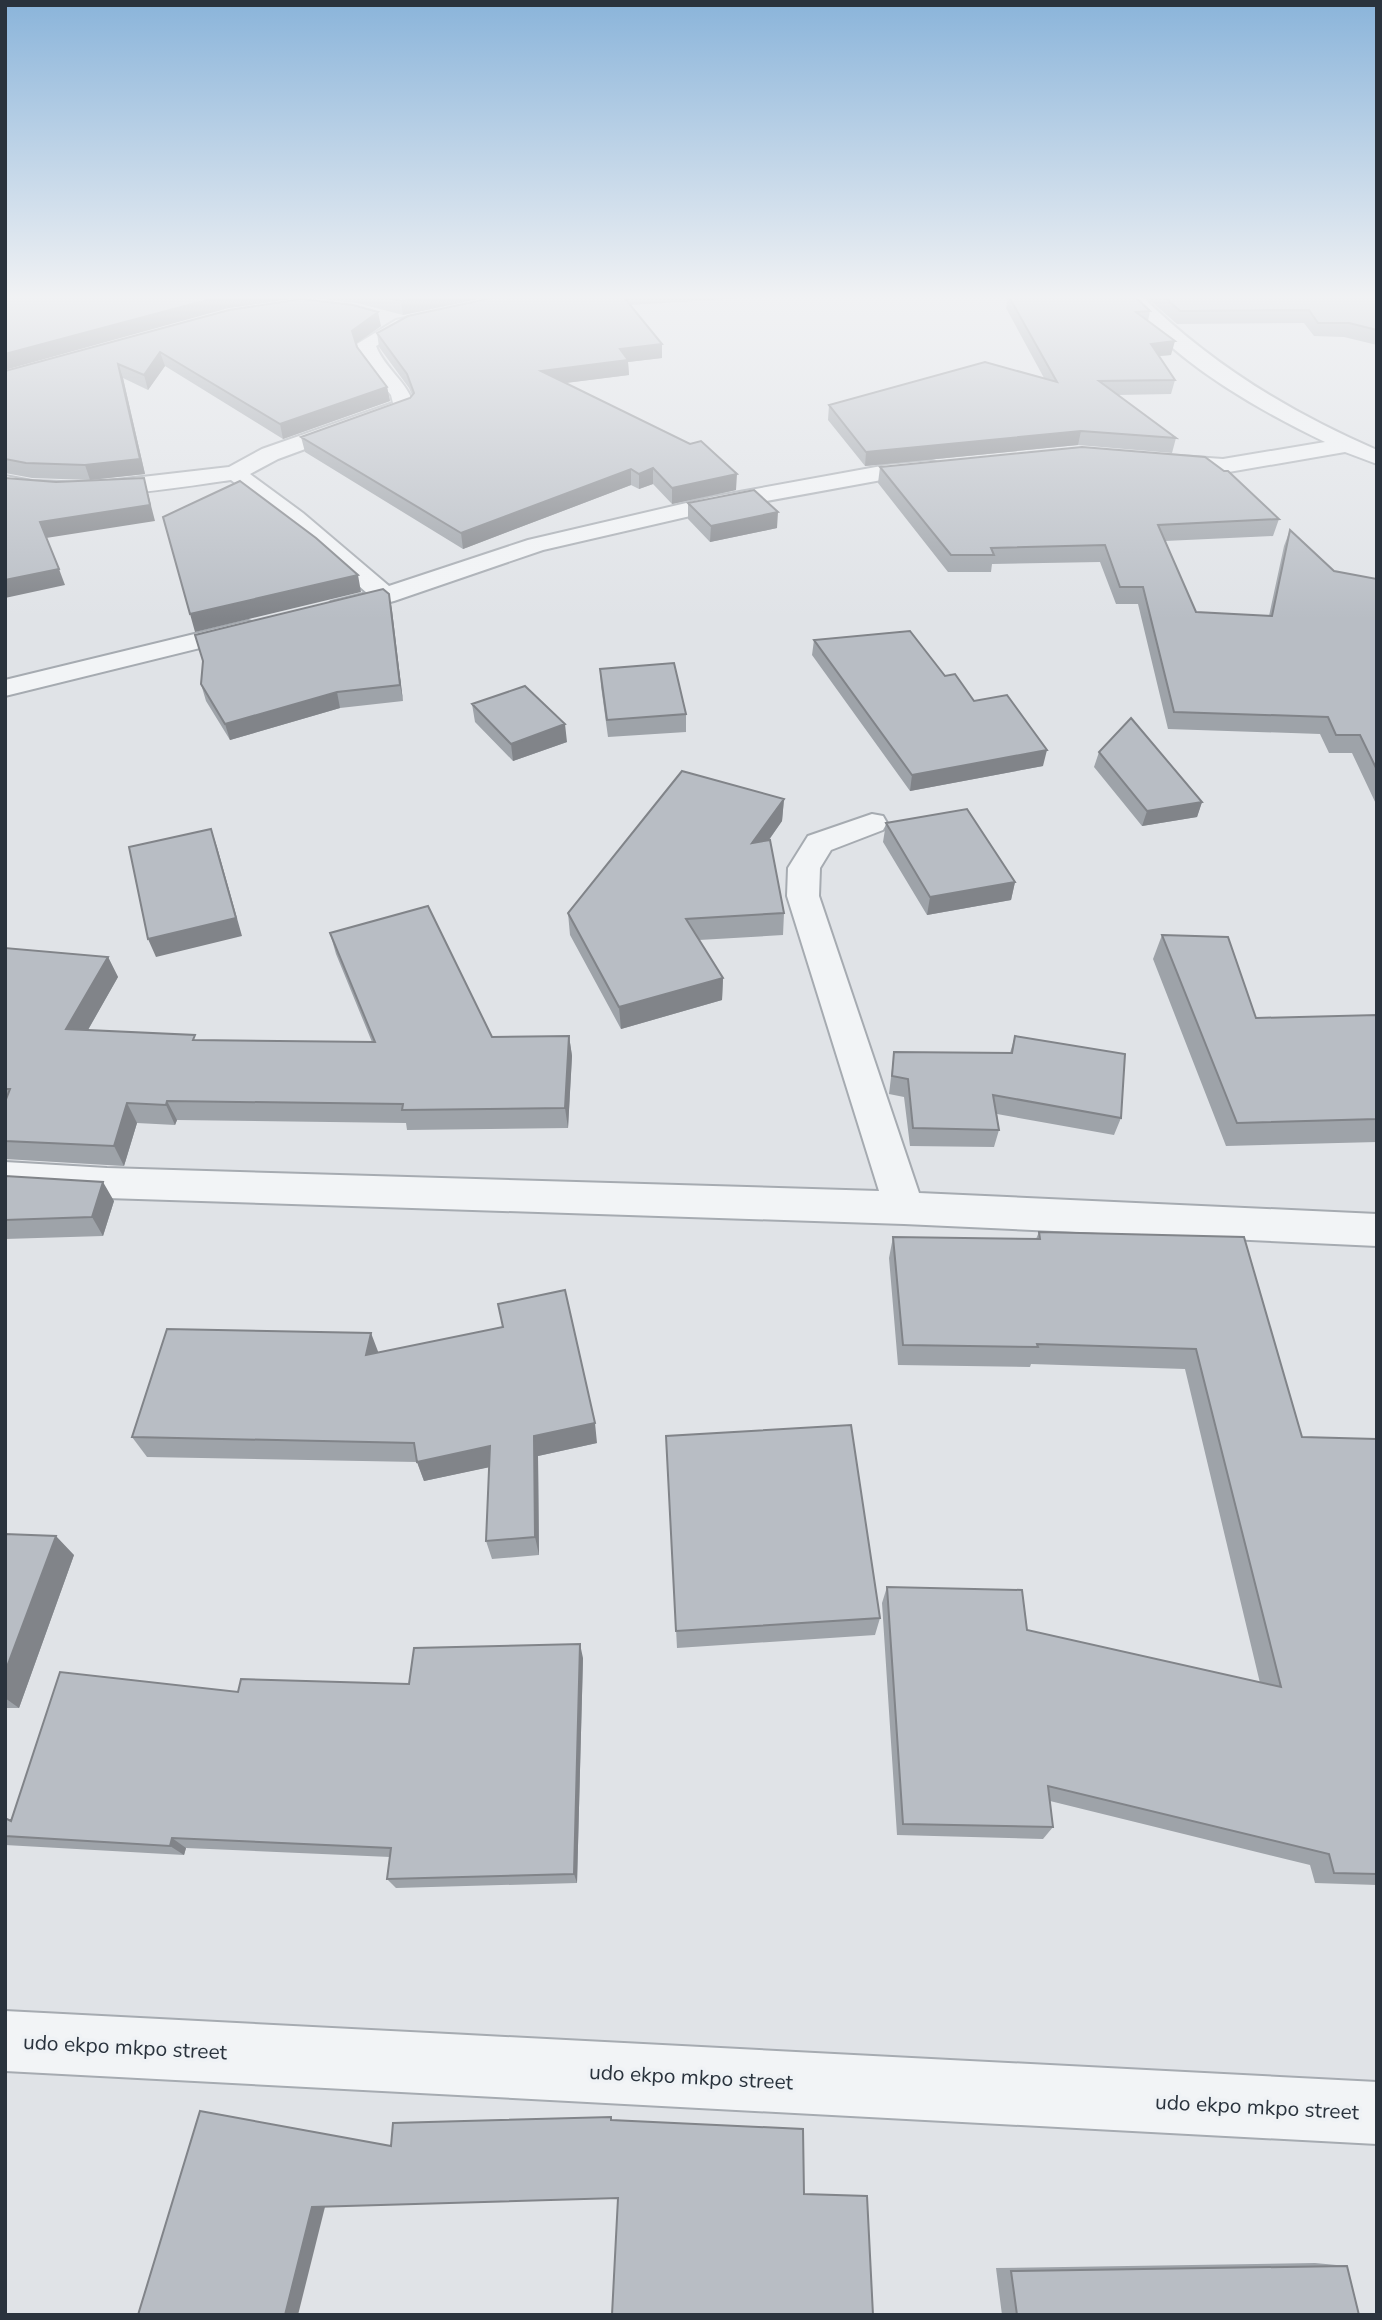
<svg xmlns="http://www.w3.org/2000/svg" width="1382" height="2320" font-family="'Nunito Sans',sans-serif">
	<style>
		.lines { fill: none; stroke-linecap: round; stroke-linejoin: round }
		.street-casing { stroke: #a6abb1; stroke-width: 4 }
		.street { fill: #f2f4f6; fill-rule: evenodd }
		.wall { fill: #9ea3a9 }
		.shaded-wall { fill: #818489 }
		.building { fill: #b8bdc4; stroke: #818489; stroke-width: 2 }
		.labels { text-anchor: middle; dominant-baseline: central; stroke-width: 7; stroke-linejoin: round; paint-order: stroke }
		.near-street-label { font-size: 21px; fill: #2a333d; stroke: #eff2f5 }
	</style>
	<rect width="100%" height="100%" fill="#e0e3e7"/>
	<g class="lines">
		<defs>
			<path id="street" d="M1122,295H1141C1209,363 1289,412 1377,450V464L1345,452L1223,473L1157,467L1154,462L1157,457L1165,455L1223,459L1325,442C1256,409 1168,358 1122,295Z
				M424,314L430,315L433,319L430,323L409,328L376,346C385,369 408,382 414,406L411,410L278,459L250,474L303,513L389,586L528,540L712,497L887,465L931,461L939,463L942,468L939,473L887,479L712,511L543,550L394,601L340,615L331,612L327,607L331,602L367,593L287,523L231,480C155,491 81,503 5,490V476L32,481L90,483L229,467L262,449L393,403L391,395L362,360L357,344L396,320Z
				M248,621L257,624L261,629L257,634L5,696V680Z
				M872,814L883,816L887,823L883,830L831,850L820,868L819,896L919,1193L1377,1214V1246L904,1224L107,1198L5,1192V1162L107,1168L879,1191L787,896L788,868L808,836Z
				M5,2011L1377,2082V2144L5,2071Z"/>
		</defs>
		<!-- street casing -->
		<use href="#street" class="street-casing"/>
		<!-- street -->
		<use href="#street" class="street"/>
	</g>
	<!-- wall -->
	<path class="wall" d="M5,295H497L403,315L357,303L304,297L229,308Z
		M505,295H793L631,305L662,344V358L628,362L629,375L565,383L736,490L672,504L653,484L639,489L631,485L463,549L305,452L301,437L410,398L412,395L409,388L379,347L377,333Z
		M1008,295L1150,311L1148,321L1171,355L1159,356L1175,380L1171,394L1118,395L1176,438L1172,453L1078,445L865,466L828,420L829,405L1044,378L1006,308Z
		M1144,295H1377V345L1344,337L1314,336L1304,323L1177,324Z
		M229,310L381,326L356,344L357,347L387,387L390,401L283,439L165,366L148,390L123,378L145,474L90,480L32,478L5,473V371Z
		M880,467L1279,519L1273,536L1165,541L1196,612L1269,616L1284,546L1290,530L1334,571L1377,579V806L1352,753H1329L1320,734L1168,729L1138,604H1116L1100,562L992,564L991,572H948L878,483Z
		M688,503L777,528L710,542L688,519Z
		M389,594L403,701L340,708L230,740L206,701L201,684Z
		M814,640L945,676L974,701L1043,766L910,791L812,655Z
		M600,669L686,714V732L608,737L601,686Z
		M472,704L567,742L513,761L475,722Z
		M1099,752L1202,802L1197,817L1142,826L1094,767Z
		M784,799L782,821L769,840L784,913L783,935L699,940L723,978L722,1000L621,1029L570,935L568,913Z
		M886,823L1015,882L1011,900L927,915L883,842Z
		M330,933L492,1037L569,1036L572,1056L568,1128L407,1130L406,1123L177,1120L175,1125L137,1123L124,1166L5,1159V948L108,957L118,977L88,1030L197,1041L372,1042L336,954Z
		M1162,935L1256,1018L1377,1015V1142L1226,1146L1153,959Z
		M1015,1036L1121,1118L1114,1135L997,1114L999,1130L994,1147L910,1146L904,1097L889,1094L894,1052L1010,1053Z
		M5,1176L114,1201L103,1236L5,1239Z
		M1039,1232L1244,1237L1302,1437L1377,1440V1885L1315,1883L1310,1865L1050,1801L1053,1827L1043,1839L897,1835L882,1603L887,1587L1027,1630L1260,1683L1185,1369L1031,1364L1030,1367L898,1365L889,1258L893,1237L1036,1239Z
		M378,1352L597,1443L538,1456L539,1555L492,1559L486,1541L489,1467L424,1481L417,1462L147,1457L132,1437Z
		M667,1457L880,1618L875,1635L677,1648Z
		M5,1534L74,1555L19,1708H5Z
		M583,1658L577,1883L396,1888L387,1879L390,1857L186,1848L184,1855L5,1845V1818L11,1821L238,1692L409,1684Z
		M1315,2263L1347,2266L1359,2315H1002L996,2268Z"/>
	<!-- shaded-wall -->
	<path class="shaded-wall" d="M226,295H303L304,297L229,308L5,370V354Z
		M433,295H497L403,315L401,301Z
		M378,312L381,326L354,345L352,331Z
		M1175,341L1171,355L1147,357L1151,344Z
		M662,344V358L628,362L629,375L542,386L541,371L620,349Z
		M160,352L165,366L148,390L144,375Z
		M118,364L123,378L145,474L90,480L85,465Z
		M387,387L390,401L283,439L280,424Z
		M1081,431L1078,445L865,466L866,452Z
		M653,468V484L639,489V474Z
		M631,469V485L463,549L461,533Z
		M737,474L736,490L672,504V488Z
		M144,478L155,521L46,538L40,522Z
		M778,512L777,528L710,542L711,526Z
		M59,569L65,585L5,598V580Z
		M358,575L361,592L195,632L190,614Z
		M389,594L392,610L403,701L400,685Z
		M337,692L340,708L230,740L225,724Z
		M565,724L567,742L513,761L511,744Z
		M1047,750L1043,766L910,791L912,775Z
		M784,799L782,821L751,865L752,843Z
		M1202,802L1197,817L1142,826L1147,811Z
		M211,829L217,847L242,936L156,957L148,939Z
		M1015,882L1011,900L927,915L930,897Z
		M108,957L118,977L77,1049L66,1029Z
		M723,978L722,1000L621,1029L619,1007Z
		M569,1036L572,1056L568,1128L565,1108Z
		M167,1101L177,1120L175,1125L166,1105Z
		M127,1103L137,1123L124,1166L114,1146Z
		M103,1182L114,1201L103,1236L92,1217Z
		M371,1333L379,1354L366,1355Z
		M595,1423L597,1443L538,1456L539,1555L535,1537L534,1436Z
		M490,1446L495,1466L424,1481L417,1462Z
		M56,1536L74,1555L19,1708L5,1698V1672Z
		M580,1644L583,1658L577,1883L574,1874Z
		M172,1838L186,1848L184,1855L170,1846Z
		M312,2207H325L298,2315H285Z"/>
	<!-- building -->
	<path class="building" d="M5,295H226L5,354Z
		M374,295H433L401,301Z
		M505,295H622L662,344L620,349L628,360L541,371L690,444L701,441L737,474L672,488L653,468L639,474L631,469L461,533L301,437L410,398L414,393L407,374L377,333L408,316Z
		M1008,295H1133L1150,311L1136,312L1175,341L1151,344L1175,380L1099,381L1176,438L1081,431L866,452L829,405L985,362L1057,382Z
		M1162,295H1377V330L1349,323H1318L1309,310L1180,311Z
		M301,299L353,305L378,312L352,331L357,347L387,387L280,424L160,352L144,375L118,364L140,459L85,465L26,463L5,459V371L229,310Z
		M1082,447L1205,457L1224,471H1228L1279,519L1158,525L1196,612L1272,616L1290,530L1334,571L1377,579V770L1360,735H1336L1328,717L1174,712L1143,587H1120L1105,545L991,548L994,555H951L880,467Z
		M5,478L56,482L144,478L150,505L40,522L59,569L5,580Z
		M240,481L316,538L358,575L190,614L163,517Z
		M754,490L778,512L711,526L688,503Z
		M383,589L389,594L400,685L337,692L225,724L201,684L203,661L195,635Z
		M910,631L945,676L955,674L974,701L1007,695L1047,750L912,775L814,640Z
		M674,663L686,714L607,720L600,669Z
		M525,686L565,724L511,744L472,704Z
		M1131,718L1202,802L1147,811L1099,752Z
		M682,771L784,799L752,843L770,840L784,913L686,919L723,978L619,1007L568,913Z
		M967,809L1015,882L930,897L886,823Z
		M211,829L236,918L148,939L129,847Z
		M428,906L492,1037L569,1036L565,1108L402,1110L403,1104L167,1101L166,1105L127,1103L114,1146L5,1141V1102L10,1089H5V948L108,957L66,1029L195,1035L193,1040L375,1042L330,933Z
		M1162,935L1228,937L1256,1018L1377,1015V1119L1237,1123Z
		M1015,1036L1125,1054L1121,1118L993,1095L999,1130L913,1128L908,1079L892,1076L894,1052L1012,1053Z
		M5,1176L103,1182L92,1217L5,1220Z
		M1039,1232L1244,1237L1302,1437L1376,1439L1377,1874L1334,1873L1329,1854L1048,1786L1053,1827L903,1824L887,1587L1022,1590L1027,1630L1281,1687L1196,1349L1037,1344L1038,1347L903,1345L893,1237L1040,1239Z
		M565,1290L595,1423L534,1436L535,1537L486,1541L490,1446L417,1462L414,1443L132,1437L167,1329L371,1333L366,1355L503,1327L498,1304Z
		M851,1425L880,1618L676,1631L666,1436Z
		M5,1534L56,1536L5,1672Z
		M580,1644L574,1874L387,1879L391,1848L172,1838L170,1846L5,1836V1818L11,1821L60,1672L238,1692L241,1679L409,1684L414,1648Z
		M200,2111L391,2146L393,2123L611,2117V2120L803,2129L804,2194L867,2196L873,2315H612L618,2198L312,2207L285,2315H138Z
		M1347,2266L1359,2315H1017L1011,2271Z"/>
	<!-- sky -->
	<linearGradient id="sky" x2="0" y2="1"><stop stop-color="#8ab4da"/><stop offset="0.48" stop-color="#f1f2f4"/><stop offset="1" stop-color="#f1f2f4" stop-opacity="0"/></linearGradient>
	<rect width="1382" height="619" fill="url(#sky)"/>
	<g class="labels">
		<!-- near-street labels -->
		<g class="near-street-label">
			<text transform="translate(125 2047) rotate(3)">udo ekpo mkpo street</text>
			<text transform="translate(691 2077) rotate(3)">udo ekpo mkpo street</text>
			<text transform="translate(1257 2107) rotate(3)">udo ekpo mkpo street</text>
		</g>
	</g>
	<!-- border -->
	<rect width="1382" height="2320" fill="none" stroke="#2a333d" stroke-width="14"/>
</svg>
